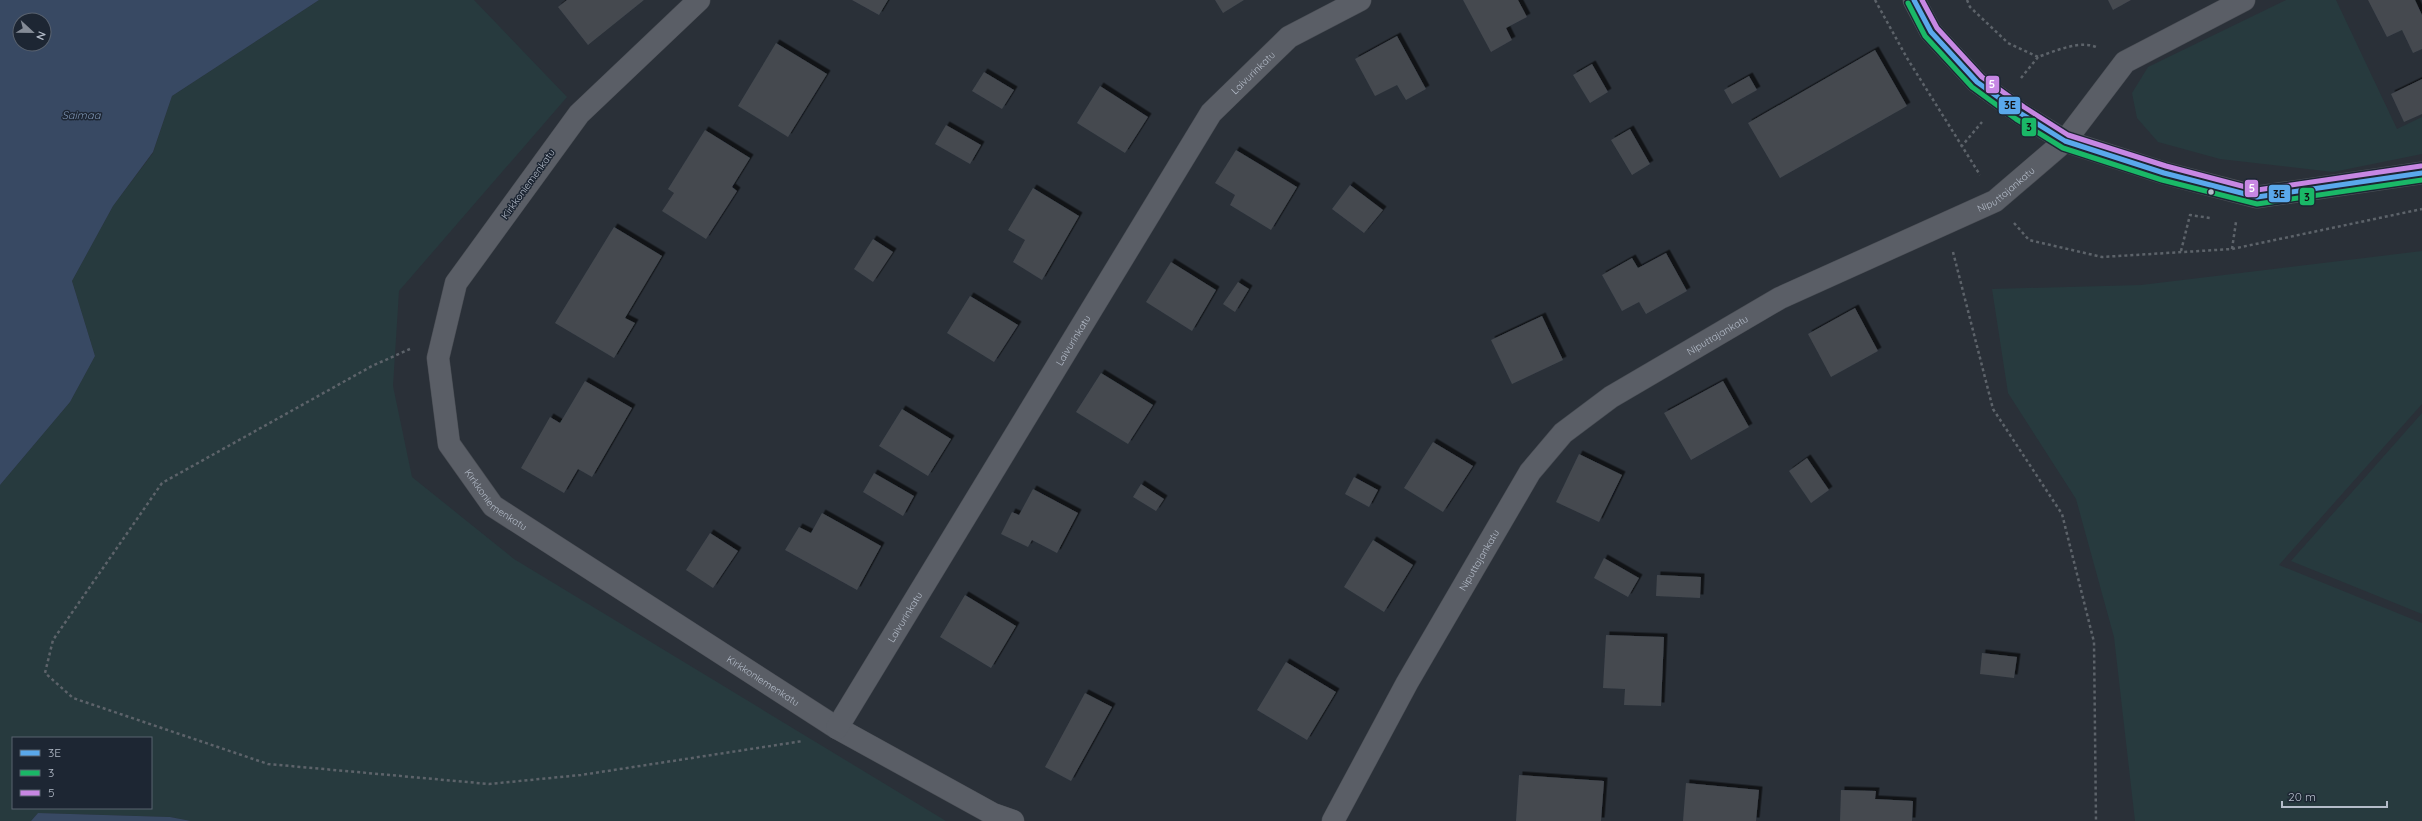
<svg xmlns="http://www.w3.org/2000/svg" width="2422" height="821" font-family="Quicksand,sans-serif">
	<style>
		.green { fill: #273a3e; fill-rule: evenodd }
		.water { fill: #384963; fill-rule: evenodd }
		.building { fill: #444950; filter: url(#shadow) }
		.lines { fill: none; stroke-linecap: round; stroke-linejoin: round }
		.street-casing { stroke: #484c53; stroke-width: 23 }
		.secondary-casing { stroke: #484c53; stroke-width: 23 }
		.path { stroke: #5d636a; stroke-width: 2.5; stroke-dasharray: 3 3; stroke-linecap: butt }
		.street { stroke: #5a5e66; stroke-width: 22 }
		.secondary { stroke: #595d64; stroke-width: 22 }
		.bus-1-casing { stroke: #1d2633; stroke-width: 8 }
		.bus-2-casing { stroke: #1d2633; stroke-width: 8 }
		.bus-3-casing { stroke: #1d2633; stroke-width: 8 }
		.bus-1 { stroke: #5aa8eb; stroke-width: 5 }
		.bus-2 { stroke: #1ab867; stroke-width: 5 }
		.bus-3 { stroke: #c787e3; stroke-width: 5 }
		.bus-dot { fill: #b4bcc9; stroke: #1d2633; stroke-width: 1.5 }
		.labels { text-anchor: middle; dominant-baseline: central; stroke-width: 3; stroke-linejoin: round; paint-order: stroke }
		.street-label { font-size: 10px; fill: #b4bcc9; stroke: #1d2633 }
		.water-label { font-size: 11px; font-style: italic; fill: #7c92b1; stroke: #1d2633 }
		.line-badge { stroke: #1d2633; stroke-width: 1.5 }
		.badge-label { font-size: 11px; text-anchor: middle; font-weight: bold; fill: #fff }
		.pale-badge-label { font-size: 11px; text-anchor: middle; font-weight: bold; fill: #111 }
	</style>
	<defs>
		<filter id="shadow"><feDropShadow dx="3.5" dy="-3.5" stdDeviation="0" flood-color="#0009"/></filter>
	</defs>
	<rect width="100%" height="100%" fill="#2a3038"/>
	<!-- green -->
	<path class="green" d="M319,0H474L567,97L399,291L393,386L412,477L514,559L946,821H191L170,817L38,813L31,821H0V485L70,402L95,356L72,281L113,206L153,153L172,96ZM13,738H151V808H13Z
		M2286,0H2336L2397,129L2422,117V154L2333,172L2220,159L2158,142L2137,118L2132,93L2148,67Z
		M2422,251V404L2279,565L2422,623V821H2135L2114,637L2076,499L2008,393L1992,289L2141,285Z
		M2422,413V614L2291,561Z"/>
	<!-- water -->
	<path class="water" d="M0,0H319L172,96L153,152L113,206L72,281L95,356L70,402L0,485ZM20,20H44V44H20Z
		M38,813L170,817L191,821H31Z"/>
	<!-- building -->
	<path class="building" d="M567,0H644L588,45L558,7Z
		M852,0H888L879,15Z
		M1215,0H1244L1223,13Z
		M1463,0H1518L1527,17L1506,28L1512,40L1491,52Z
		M2108,0H2131L2113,10Z
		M2368,0H2415L2422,15V49L2413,53L2402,30L2387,37Z
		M1397,36L1426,89L1406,100L1397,85L1375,96L1355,59Z
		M776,43L827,74L788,137L738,106Z
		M1875,50L1907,106L1780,178L1748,123Z
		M1592,64L1608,92L1590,103L1573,75Z
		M984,72L1014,90L1002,109L972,91Z
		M1749,76L1757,90L1732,104L1724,90Z
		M2422,79V114L2404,122L2391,94Z
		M1100,86L1148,117L1125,153L1077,123Z
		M946,125L981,145L970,164L935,144Z
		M1630,129L1650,164L1632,175L1611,140Z
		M705,130L750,158L732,187L737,191L706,239L662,211L674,193L668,189Z
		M1236,150L1297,187L1271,230L1230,205L1235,195L1215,183Z
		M1350,185L1383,210L1364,233L1332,209Z
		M1033,188L1079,216L1042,280L1013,262L1025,240L1008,230Z
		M614,227L662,256L625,318L635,323L614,358L555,323Z
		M873,239L893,252L873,282L854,269Z
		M1666,253L1687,291L1646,314L1639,302L1622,311L1602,275L1632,258L1638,268Z
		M1171,262L1216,290L1192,331L1146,302Z
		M1238,282L1249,289L1235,312L1223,304Z
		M970,296L1018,325L994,362L947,333Z
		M1855,308L1878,351L1831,377L1808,334Z
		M1542,316L1563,360L1512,384L1491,340Z
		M1101,373L1153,405L1128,444L1076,412Z
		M585,381L632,408L592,477L578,469L564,493L521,468L550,417L560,423Z
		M1723,381L1749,427L1691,460L1664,413Z
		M902,409L951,439L928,476L879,446Z
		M1433,442L1473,466L1443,512L1404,488Z
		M1579,454L1622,475L1599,522L1556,502Z
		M1807,458L1829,490L1811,503L1789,471Z
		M874,473L914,496L903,516L863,492Z
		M1354,477L1378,490L1369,507L1345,494Z
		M1141,484L1164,499L1156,511L1133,497Z
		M1033,489L1078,513L1057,553L1032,540L1028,547L1001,534L1012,512L1019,515Z
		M822,513L881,546L857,590L785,550L799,527L811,533Z
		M710,533L738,551L713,588L686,570Z
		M1373,540L1413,565L1384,612L1344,587Z
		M1604,558L1639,578L1628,597L1594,578Z
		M1657,575L1701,577L1700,598L1656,596Z
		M965,595L1016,626L991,668L940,637Z
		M1606,635L1664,637L1661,706L1624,705L1625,689L1603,688Z
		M1982,653L2017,657L2014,678L1980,674Z
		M1286,662L1336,692L1307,740L1257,710Z
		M1085,693L1112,707L1071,781L1045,767Z
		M1519,775L1604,781L1601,821H1516Z
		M1686,783L1759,790L1756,821H1683Z
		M1841,790L1876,791L1875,799L1913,801L1912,821H1840Z"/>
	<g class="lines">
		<defs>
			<g id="street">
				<path id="s1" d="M699,0L579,114L456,283L438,358L449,444L493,506L837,728L993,814L1013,821"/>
				<path id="s2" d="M837,728L1211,113L1289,37L1360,0"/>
				<path id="s3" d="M1333,821L1407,683L1530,472L1563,433L1611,397L1780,298L1995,201L2065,141L2125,62L2244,0"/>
			</g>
			<path id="secondary" d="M1914,0L1931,32L1977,82L2020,113L2065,141L2164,173L2257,197L2422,173"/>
		</defs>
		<!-- street casing -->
		<use href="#street" class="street-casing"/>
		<!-- secondary casing -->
		<use href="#secondary" class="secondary-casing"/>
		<!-- path -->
		<path class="path" d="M1875,0L1907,58L1980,175
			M1967,0L1970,7L2008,43L2038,57C2055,51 2082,39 2098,48
			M2021,78L2038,57
			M1961,147L1982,122
			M2014,223L2029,240L2102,257L2232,249L2422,209
			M2232,249L2236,222
			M2181,251L2190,215L2210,218
			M1953,252L1993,409L2062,514L2094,642L2096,821
			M410,349L372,366L162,483L53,640L45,673L73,698L268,764L489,784L581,775L803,741"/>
		<!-- street -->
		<use href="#street" class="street"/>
		<!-- secondary -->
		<use href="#secondary" class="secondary"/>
		<defs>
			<path id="bus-1" d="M1914,0L1931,32L1977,82L2020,113L2065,141L2164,173L2257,197L2422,173"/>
			<path id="bus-2" d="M1908,3L1925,36L1972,87L2016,119L2063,148L2162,180L2257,204L2422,180"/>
			<path id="bus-3" d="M1922,0L1937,28L1982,77L2024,107L2068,135L2166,166L2257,190L2421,166"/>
		</defs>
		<!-- bus-1 casing -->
		<use href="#bus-1" class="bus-1-casing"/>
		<!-- bus-2 casing -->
		<use href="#bus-2" class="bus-2-casing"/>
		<!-- bus-3 casing -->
		<use href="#bus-3" class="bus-3-casing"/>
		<!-- bus-1 -->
		<use href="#bus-1" class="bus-1"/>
		<!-- bus-2 -->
		<use href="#bus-2" class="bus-2"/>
		<!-- bus-3 -->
		<use href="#bus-3" class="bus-3"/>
	</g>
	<!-- markers -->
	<circle class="bus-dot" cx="2211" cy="192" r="3.5"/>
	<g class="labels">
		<!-- street labels -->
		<g class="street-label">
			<text stroke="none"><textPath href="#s2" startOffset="778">Laivurinkatu</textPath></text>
			<text transform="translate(528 184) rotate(-54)">Kirkkoniemenkatu</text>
			<text stroke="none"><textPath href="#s3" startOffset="959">Niputtajankatu</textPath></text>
			<text stroke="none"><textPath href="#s3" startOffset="635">Niputtajankatu</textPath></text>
			<text stroke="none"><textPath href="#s2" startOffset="454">Laivurinkatu</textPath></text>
			<text stroke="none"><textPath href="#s1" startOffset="612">Kirkkoniemenkatu</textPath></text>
			<text stroke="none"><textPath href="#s3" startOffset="299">Niputtajankatu</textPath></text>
			<text stroke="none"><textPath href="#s2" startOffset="130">Laivurinkatu</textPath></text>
			<text stroke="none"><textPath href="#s1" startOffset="936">Kirkkoniemenkatu</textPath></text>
		</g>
		<!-- water labels -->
		<g class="water-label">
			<text x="81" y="115">Saimaa</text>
		</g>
	</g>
	<g class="line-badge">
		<rect x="1985" y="75" width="15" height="19" rx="4" fill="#c787e3"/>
		<rect x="1998" y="96" width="23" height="19" rx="4" fill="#5aa8eb"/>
		<rect x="2021" y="117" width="16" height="20" rx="4" fill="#1ab867"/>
		<rect x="2244" y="179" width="15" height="19" rx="4" fill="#c787e3"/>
		<rect x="2268" y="184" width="23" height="19" rx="4" fill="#5aa8eb"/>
		<rect x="2299" y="187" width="16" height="19" rx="4" fill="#1ab867"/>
	</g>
	<g class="badge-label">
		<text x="1992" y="88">5</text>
		<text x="2252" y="192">5</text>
	</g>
	<g class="pale-badge-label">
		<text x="2010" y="109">3E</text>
		<text x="2029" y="131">3</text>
		<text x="2279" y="198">3E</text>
		<text x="2307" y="201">3</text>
	</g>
	<!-- legend -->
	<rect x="12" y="737" width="140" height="72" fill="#1d2633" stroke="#59626f"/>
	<rect x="20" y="750" width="20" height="6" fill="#5aa8eb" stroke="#59626f"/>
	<text x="48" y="757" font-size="12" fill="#b4bcc9">3E</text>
	<rect x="20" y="770" width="20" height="6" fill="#1ab867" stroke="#59626f"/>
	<text x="48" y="777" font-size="12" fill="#b4bcc9">3</text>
	<rect x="20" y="790" width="20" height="6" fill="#c787e3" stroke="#59626f"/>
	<text x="48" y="797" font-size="12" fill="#b4bcc9">5</text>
	<!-- north arrow -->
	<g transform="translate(32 32) rotate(112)"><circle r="19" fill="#1d2633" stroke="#59626f"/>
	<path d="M0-3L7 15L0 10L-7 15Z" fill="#848b96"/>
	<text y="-6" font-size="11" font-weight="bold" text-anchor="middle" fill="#b4bcc9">N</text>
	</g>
	<!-- scale -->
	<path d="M2282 801v6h105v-6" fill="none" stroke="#b4bcc9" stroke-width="2"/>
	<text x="2288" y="801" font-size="12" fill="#b4bcc9" stroke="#1d2633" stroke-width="3" paint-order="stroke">20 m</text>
</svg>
